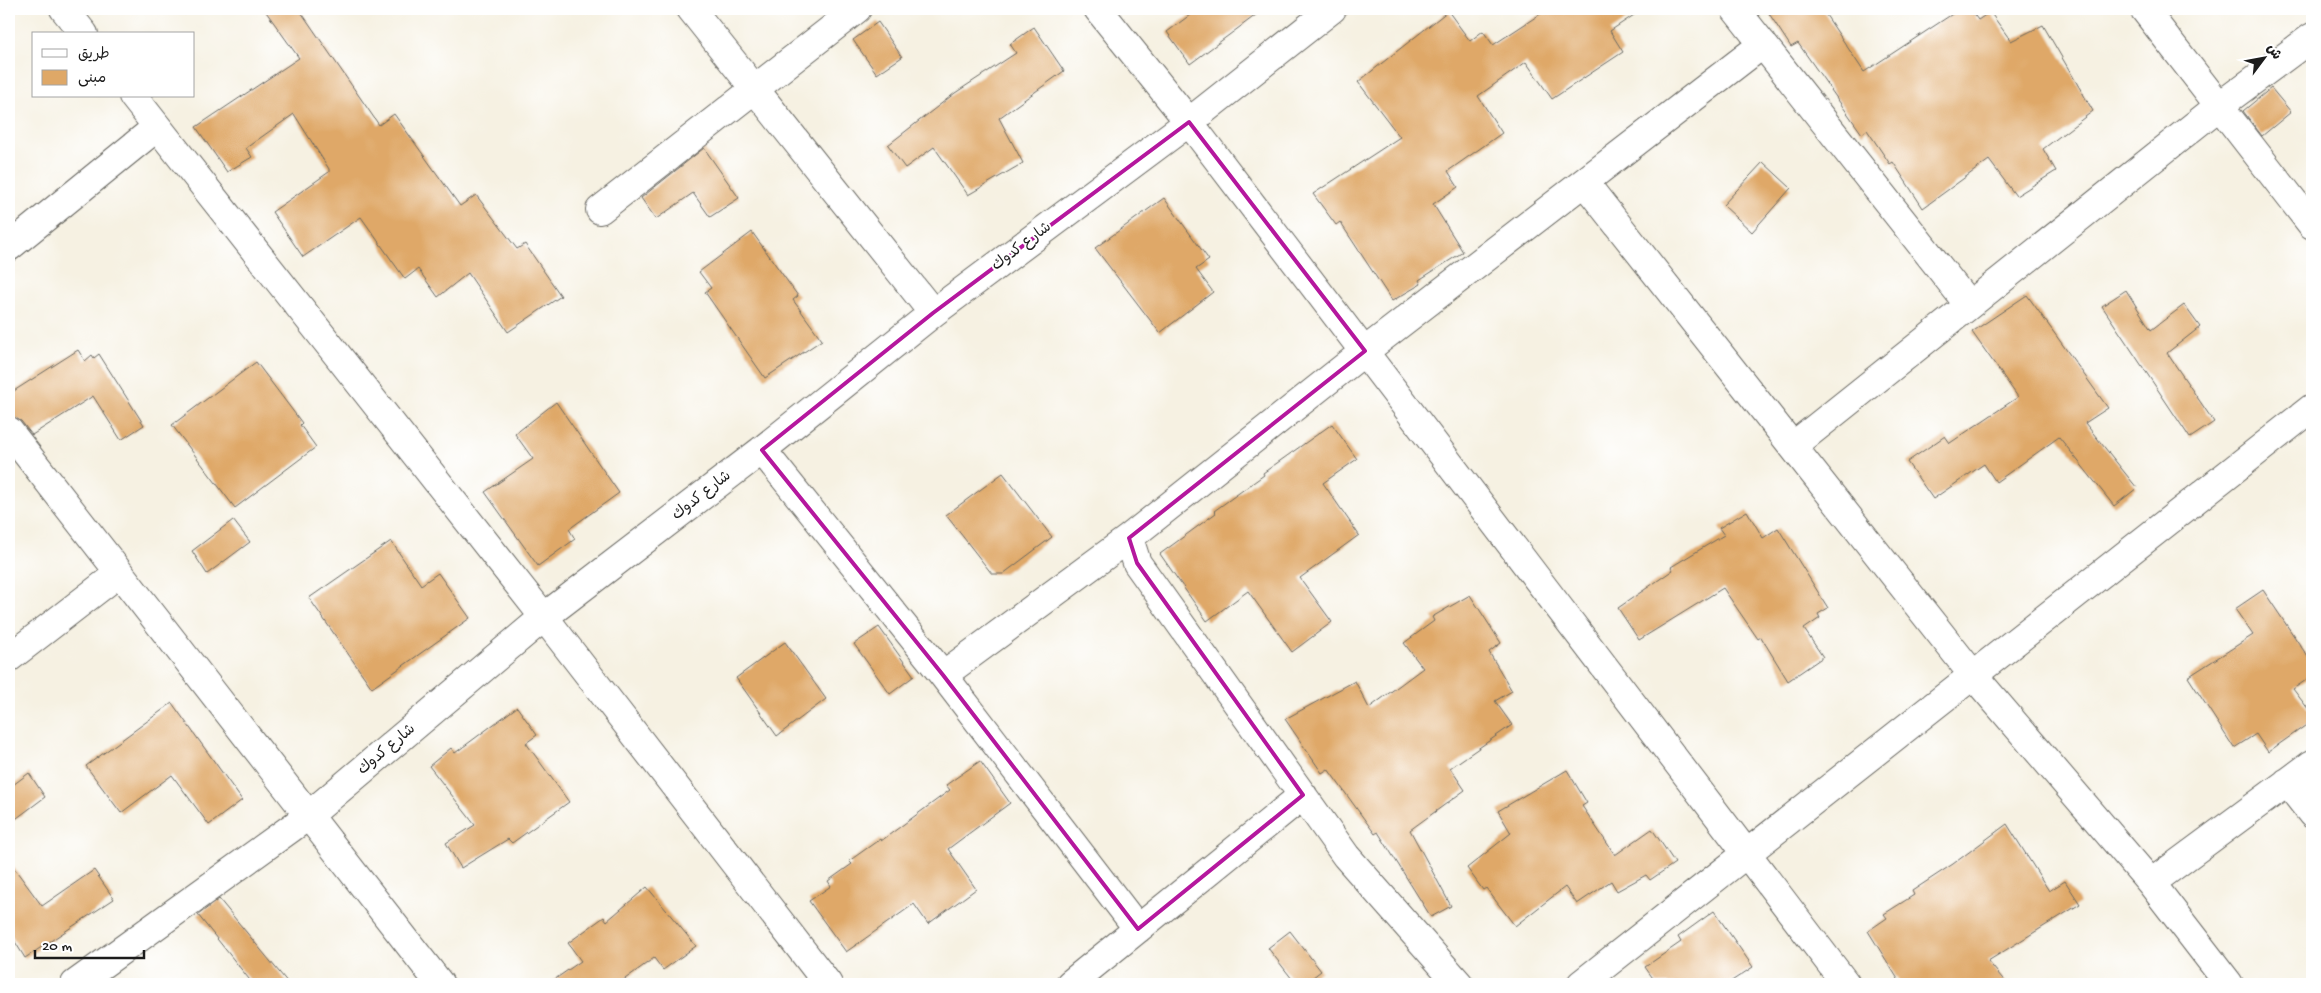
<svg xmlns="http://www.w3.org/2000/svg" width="2321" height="993" font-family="'Gochi Hand','Playpen Sans Arabic',sans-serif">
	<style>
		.building { fill: #dfa867 }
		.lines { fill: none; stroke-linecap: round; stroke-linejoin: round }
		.minor-casing { stroke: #686761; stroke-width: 30 }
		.minor { stroke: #fff; stroke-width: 28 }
		.marked { fill: none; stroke: #b5179e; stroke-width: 4; stroke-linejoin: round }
		.labels { text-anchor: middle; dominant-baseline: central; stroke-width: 4; stroke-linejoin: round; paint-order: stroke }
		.street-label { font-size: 15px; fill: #1c1c1c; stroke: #fff }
	</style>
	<rect width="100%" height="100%" fill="#fff"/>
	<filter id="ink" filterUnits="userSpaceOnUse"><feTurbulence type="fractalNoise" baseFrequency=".02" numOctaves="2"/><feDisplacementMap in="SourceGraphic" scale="10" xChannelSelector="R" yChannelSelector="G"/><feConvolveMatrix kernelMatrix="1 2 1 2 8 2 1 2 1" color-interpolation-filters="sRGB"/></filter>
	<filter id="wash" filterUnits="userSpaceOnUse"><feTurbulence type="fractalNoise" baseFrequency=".0096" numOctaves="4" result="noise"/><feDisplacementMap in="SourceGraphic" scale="20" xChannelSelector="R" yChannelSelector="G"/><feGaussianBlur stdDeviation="1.12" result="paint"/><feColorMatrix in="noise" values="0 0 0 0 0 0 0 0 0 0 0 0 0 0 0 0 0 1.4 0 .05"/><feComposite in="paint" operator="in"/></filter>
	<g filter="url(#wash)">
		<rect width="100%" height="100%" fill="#f6f1e2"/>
		<g id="blocks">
			<!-- building -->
			<path class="building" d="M264,9H299L379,125L394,114L460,206L476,195L517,249L525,244L561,296L508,332L468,273L438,297L418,269L405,279L361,217L303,257L272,212L329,172V169L294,114L246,148L252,157L227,172L196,127L299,58Z
				M1198,9H1264L1190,64L1167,32Z
				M1548,9H1643L1610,31L1623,52L1552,99L1526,62L1478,96L1502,133L1448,171L1458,187L1433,204L1463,252L1419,280L1421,284L1392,301L1340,222L1336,225L1313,194L1400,137L1358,82L1448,11L1470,41L1483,31L1493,45Z
				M1766,9H1822L1864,72L1960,9H1970L1978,20L1990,12L2011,41L2043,25L2093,111L2043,149L2056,171L2016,196L1989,160L1923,208L1893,162L1890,164L1867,130L1862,134L1798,43L1791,47Z
				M878,22L902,57L877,74L853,40Z
				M1034,27L1064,71L999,118L1023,163L968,195L934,147L905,168L888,145L955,93L1016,53L1010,44Z
				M2271,88L2291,112L2262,136L2243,111Z
				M704,148L739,198L710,217L693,193L656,219L641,198Z
				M1763,162L1791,188L1752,232L1723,205Z
				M1164,198L1209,260L1196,269L1213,292L1160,333L1095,248Z
				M752,232L798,296L793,300L822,340L765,378L705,292L711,288L699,272Z
				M2126,290L2151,330L2184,305L2200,327L2167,353L2214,422L2190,438L2102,306Z
				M2027,295L2108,408L2085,423L2137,488L2114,506L2059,437L1996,482L1984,464L1933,499L1907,462L1945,436L1950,443L2018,397L1972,332Z
				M78,350L85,361L92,355L94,358L99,354L144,425L121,440L93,396L32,435L21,421L9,416V394Z
				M256,362L302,423L300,425L316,447L235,508L172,425Z
				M556,402L619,493L569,529L575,539L538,566L485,492L533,459L515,434Z
				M1332,424L1357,459L1323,483L1359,535L1300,578L1332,622L1292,652L1248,591L1207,621L1160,554L1216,513L1214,511L1264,475L1263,473Z
				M1003,473L1052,537L1003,574H992L946,515Z
				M1747,511L1763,538L1778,528L1828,608L1818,614L1820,618L1804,629L1823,657L1788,681L1761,637L1758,639L1723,588L1639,640L1618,608L1673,570L1671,567L1724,535L1719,528Z
				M233,520L250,542L207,574L192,551Z
				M391,541L421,585L438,573L470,618L372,688L309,598Z
				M2263,590L2312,663V676L2293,689L2312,714V721L2268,752L2256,734L2234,748L2188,677L2253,635L2235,609Z
				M1470,595L1501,643L1489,652L1512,691L1495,701L1512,725L1450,768L1465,790L1410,830L1451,906L1431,917L1378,832L1375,834L1328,769L1322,773L1285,719L1355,681L1369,708L1423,668L1404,643L1434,621L1432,617Z
				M879,627L914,676L890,694L854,644Z
				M785,642L826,699L777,736L736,678Z
				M172,703L242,800L209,825L172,775L121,813L86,766Z
				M517,707L537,735L526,743L569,802L512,843L508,839L461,868L446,843L475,825L429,766L451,748L455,753Z
				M980,761L1010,803L948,849L976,889L928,924L914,904L846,952L809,901L831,886L828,881L852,864L849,861L880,839L881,841L950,790L946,785Z
				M1567,770L1587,803L1582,806L1615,855L1652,829L1675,863L1650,880L1646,875L1617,891L1611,881L1577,904L1565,887L1515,926L1486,888L1483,890L1467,868L1511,833L1498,811Z
				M29,773L45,797L9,824V788Z
				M2007,824L2049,891L2065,881L2080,904L1988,961L2007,984H1901L1868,931L1887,918L1884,914L1914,895L1912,891L1953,864Z
				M9,861L42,906L94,870L114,899L25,958L9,932Z
				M647,887L696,946L663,970L654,958L618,984H548L581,961L568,943L604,917L607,921Z
				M219,899L289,984H253L198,915Z
				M1714,911L1753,967L1727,984H1657L1645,967L1681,942L1678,937Z
				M1290,931L1321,971L1304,984H1296L1268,948Z"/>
		</g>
	</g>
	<g filter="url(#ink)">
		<use href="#blocks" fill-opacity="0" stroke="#686761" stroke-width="1"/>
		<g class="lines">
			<defs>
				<path id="minor" d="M64,9L84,34
					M691,9L933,313
					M1098,9L1189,122L1846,984
					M1735,9L1969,305
					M2144,9L2312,225
					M133,96L544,617L828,984
					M1584,182L1973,675L2151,883L2229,984
					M600,210L857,9
					M9,247L157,127
					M9,431L440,984
					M1793,446L2219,106L2312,37
					M762,450L943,675L1138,929
					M9,658L119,573
					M943,675L1129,538
					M2287,782L2312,814
					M2151,883L2312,764
					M75,984L308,816L544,617L762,450L933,313L1189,122L1332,9
					M1070,984L1303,795
					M1459,984L1346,856L1137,563L1129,538L1365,351L1763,44
					M1581,984L2312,408"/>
			</defs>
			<!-- minor casing -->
			<use href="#minor" class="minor-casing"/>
			<!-- minor -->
			<use href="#minor" class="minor"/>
		</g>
	</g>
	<!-- marked area -->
	<path class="marked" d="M1189,122L1365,351L1129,538L1137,563L1303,795L1138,929L943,675L762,450L933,313Z"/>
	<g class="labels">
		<!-- street labels -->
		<g class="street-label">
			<text transform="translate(1022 247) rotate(-37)">شارع كدوك</text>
			<text transform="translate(702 496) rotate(-38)">شارع كدوك</text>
			<text transform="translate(387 750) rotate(-40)">شارع كدوك</text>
		</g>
	</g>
	<!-- margin -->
	<rect width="2321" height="993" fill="none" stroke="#fff" stroke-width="30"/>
	<!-- legend -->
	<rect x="32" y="32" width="162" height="65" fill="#ffffff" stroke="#a4a4a4"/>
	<rect x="42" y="49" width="25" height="8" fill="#ffffff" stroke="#a4a4a4"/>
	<text x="78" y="58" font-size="15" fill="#1c1c1c">طريق</text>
	<rect x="42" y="70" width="25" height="15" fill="#dfa867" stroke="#a4a4a4"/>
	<text x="78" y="82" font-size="15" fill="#1c1c1c">مبنى</text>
	<!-- north arrow -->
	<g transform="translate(2264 58) rotate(58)" stroke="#ffffff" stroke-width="4" paint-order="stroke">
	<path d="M0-4L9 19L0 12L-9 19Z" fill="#1c1c1c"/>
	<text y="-8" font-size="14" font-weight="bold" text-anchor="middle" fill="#1c1c1c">ش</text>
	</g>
	<!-- scale -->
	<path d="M35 950v8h109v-8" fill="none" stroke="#1c1c1c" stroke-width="2.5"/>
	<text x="42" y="950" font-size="15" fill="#1c1c1c" stroke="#ffffff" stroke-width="4" paint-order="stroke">20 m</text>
</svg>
